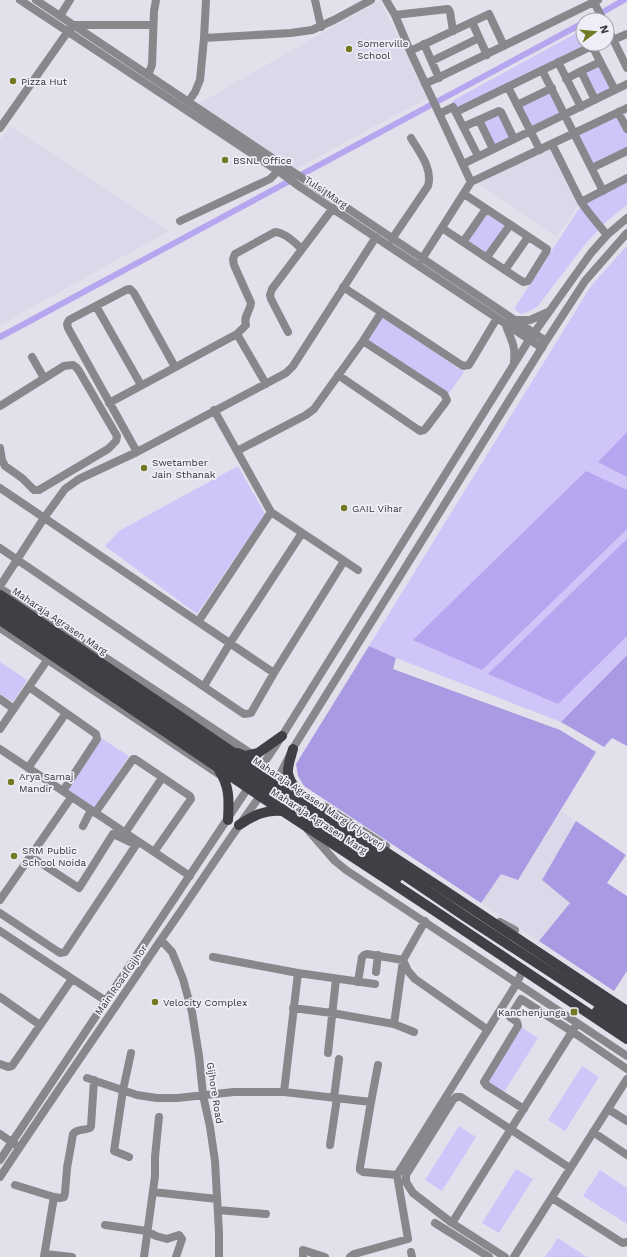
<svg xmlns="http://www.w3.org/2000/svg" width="627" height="1257" font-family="'Work Sans',sans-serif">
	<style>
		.built { fill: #dbd8ea }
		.green { fill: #cfc5f8 }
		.forest { fill: #aa9ae4 }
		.water { fill: #b6a6f0 }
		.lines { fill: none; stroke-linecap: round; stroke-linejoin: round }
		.canal { stroke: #b6a6f0; stroke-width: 6 }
		.minor { stroke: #88878b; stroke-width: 8 }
		.major { stroke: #403f46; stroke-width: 10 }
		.major-bridge { stroke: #403f46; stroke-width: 10 }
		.poi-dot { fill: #737923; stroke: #efeef8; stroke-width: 1.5 }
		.labels { text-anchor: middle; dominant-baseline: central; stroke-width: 3.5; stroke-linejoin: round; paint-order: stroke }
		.poi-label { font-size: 10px; fill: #363539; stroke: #efeef8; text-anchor: start }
		.street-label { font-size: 10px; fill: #363539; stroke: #efeef8 }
	</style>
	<rect width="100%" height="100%" fill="#e2e1eb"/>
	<!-- built -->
	<path class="built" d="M380,0L427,98L294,170L198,104Z
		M10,126L169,231L0,325V140Z
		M550,148L579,204L557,237L478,183Z
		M561,811L576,821L542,880L570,903L539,941L481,903L501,873L518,880Z"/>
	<!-- green -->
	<path class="green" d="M582,30L583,32V44H589L457,110L452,101Z
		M600,63L613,90L596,98L583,72Z
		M551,89L563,113L531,130L519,106Z
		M498,111L512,139L494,147L480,120Z
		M618,114L627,133V149L593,165L577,134Z
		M627,181V205L608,220L586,243L538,306L530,311L521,314L514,309L582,204Z
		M487,211L507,225L487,254L467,240Z
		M627,246V655L561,722L396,658L369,646L591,286L623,250Z
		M383,317L464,372L447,396L366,341Z
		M238,466L265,514L197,614L105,546L119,531Z
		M0,662L27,680L13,702L0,694Z
		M101,738L129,756L95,808L67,791Z
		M521,1027L538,1038L504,1092L487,1081Z
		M582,1066L599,1077L565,1131L548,1120Z
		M459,1126L476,1137L442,1191L425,1180Z
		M516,1169L533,1179L499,1233L482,1223Z
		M600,1170L627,1188V1224L583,1196Z
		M558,1238L587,1257H545Z"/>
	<!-- forest -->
	<path class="forest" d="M369,646L396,658L393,669L560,730L596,752L518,880L501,874L481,903L304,786L298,776L296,764Z
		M627,655V746L612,738L604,747L561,722Z
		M576,821L626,855L607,883L627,896V971L614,991L539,941L570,903L542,880Z"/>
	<!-- water -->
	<path class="water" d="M627,432V477L598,462Z
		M586,471L627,490V529L482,670L413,640Z
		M627,539V636L558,704L488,674Z"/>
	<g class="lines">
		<!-- canal -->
		<path class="canal" d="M589,20L624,0
			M0,337L583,23"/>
		<!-- minor -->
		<path class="minor" d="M20,0L281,173L300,187L542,348
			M36,0L546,341
			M315,0L321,27
			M386,0L395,15L410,51L471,182
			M594,2L603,20
			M395,15L448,9L450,12L453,31
			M60,16L70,0
			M472,22L487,55
			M73,25H153
			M607,27L627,68
			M204,38L291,33L312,30L334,20L371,0
			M613,40L627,34
			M424,44L439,78
			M591,44L615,90
			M410,51L489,14L504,46
			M432,61L479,38
			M558,62L581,107
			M542,70L603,191
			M148,75L152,65L154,11L156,0
			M566,79L581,71
			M425,84L598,0
			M508,87L540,150
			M595,100L581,71L600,62
			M188,102L195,92L200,80L204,38L206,0
			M517,105L552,88
			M456,112L592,46
			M618,112L627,129
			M439,114L453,107L478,156
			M479,120L493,149
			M463,127L499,111L501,112L514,139
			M0,128L71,27
			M552,144L581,202L627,178
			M463,164L627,84
			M592,168L627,151
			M581,202L589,213L607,235
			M180,221L270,179L274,175L278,170
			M442,228L523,282L528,281L546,252L547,249L464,194
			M392,239L428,186C433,168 419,152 411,138
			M463,242L486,209
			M487,257L510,225
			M422,259L471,182L627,108
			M505,270L528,237
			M343,287L463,366L469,365L497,318
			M96,306L141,385
			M514,320H530L548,312
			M505,323C510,338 516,345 514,361
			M288,332L271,299L270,295L272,289L333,208
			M237,334L246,325C243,316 250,312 251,303L234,265L233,259L235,254L275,232C286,233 295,243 302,249
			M32,357L44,378
			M338,375L420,431L424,430L426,428L445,403L447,400L444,394L363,341
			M109,403L237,334L266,384
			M0,406L64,366L73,365L76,367L79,371L117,436L116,441L108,449L39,490H34L22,478L5,466L2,460L0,448
			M214,410L271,512L358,570
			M237,451L306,415L314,409L363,341L381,313
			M137,452L68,328L67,324L69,320L126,290L130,289L134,293L175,367
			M0,488L274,673
			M0,548L244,714L251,713L274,673L344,561
			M0,586L44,518L65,489L79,479L137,452L286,373L293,366L376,237
			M0,588L252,754
			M198,622L271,512
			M0,628L223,777
			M204,686L230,643L302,533
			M29,687L96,734L97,739L63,791
			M0,699L14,709
			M0,729L50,656
			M0,749L190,876
			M28,768L66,713
			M260,769L282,736L529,340L591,253L607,235L627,218
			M277,780L295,745L546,341L585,281L627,233
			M315,805L326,807L386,846
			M95,813L133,759H135L190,796L191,799L154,852
			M83,826L91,810
			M308,830L335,861L346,870L627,1056
			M125,833L162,778
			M30,856L79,888L113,834L134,844
			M0,900L68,802
			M0,913L60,953L65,952L138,842
			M500,922L515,930
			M0,931L106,1001
			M161,940L172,952L183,979L192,1012L199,1056L203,1095L210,1127L215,1161L219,1233V1257
			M213,957L298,973
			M376,972L378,955
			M358,982L362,957L364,955L367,954L403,960L408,971L415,979L488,1030
			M0,997L40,1025
			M293,1008L332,1013L394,1024L414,1032
			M394,1024L403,960L425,921
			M328,1053L336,979
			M0,1064L8,1067L12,1066L72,979
			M87,1078L137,1095L157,1098H177L234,1092H284L298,973L375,984
			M284,1092L371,1102L360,1167V1170L363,1172L397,1175
			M334,1098L339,1059
			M371,1102L378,1065
			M524,1109L486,1085L484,1082L518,1026L517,1022L510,1017L521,999L573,1032L627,1069
			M608,1109L627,1121
			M593,1132L627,1155
			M0,1134L16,1145
			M330,1145L337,1098
			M129,1157L114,1151L123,1090L131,1053
			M0,1160L248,788
			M0,1177C52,1098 107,1020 160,941C194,893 225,844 260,796
			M15,1185L54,1197
			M153,1192L217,1199
			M552,1198L621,1242L623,1243L627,1242
			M218,1210L266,1214
			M435,1223L489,1257
			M452,1223L575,1027
			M105,1225L147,1231L156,1236L167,1239L179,1235L182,1239L176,1257
			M411,1252L412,1257
			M45,1254L72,1257
			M44,1257L54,1197L60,1198L64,1197L65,1193L67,1168L73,1134C77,1128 84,1131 90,1128L91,1126L94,1080
			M144,1257L155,1176V1157L159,1117
			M303,1257V1250L325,1257
			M350,1257L354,1254L408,1239L397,1175L517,983L523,969
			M505,1257L452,1223L413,1193L406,1182V1175L453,1100L456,1097H461L570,1168
			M514,1257L627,1079"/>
		<!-- major -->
		<path class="major" d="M0,595L231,751L447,892L627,1011
			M0,620L260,796L432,909L627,1039
			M293,749C287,770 284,773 297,791
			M237,753L245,756L258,753L282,736
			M219,770C230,787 229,800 228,820
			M239,825C253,816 265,809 282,811"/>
		<!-- major-bridge -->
		<path class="major-bridge" d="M0,602L466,917L627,1022
			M0,613L334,839L397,878
			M597,1011L627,1031"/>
	</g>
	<!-- markers -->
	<g class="poi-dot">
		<circle cx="349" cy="49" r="4"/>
		<circle cx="13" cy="81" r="4"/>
		<circle cx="225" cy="160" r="4"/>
		<circle cx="144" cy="468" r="4"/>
		<circle cx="344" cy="508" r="4"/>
		<circle cx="11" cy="782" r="4"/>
		<circle cx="14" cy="856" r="4"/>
		<circle cx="155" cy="1002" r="4"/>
		<rect x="570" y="1008" width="8" height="8" rx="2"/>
	</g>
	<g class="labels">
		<!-- poi labels -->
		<g class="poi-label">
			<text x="357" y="43">Somerville<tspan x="357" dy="12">School</tspan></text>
			<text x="21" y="81">Pizza Hut</text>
			<text x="233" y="160">BSNL Office</text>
			<text x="152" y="462">Swetamber<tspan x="152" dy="12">Jain Sthanak</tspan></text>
			<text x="352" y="508">GAIL Vihar</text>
			<text x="19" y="776">Arya Samaj<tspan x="19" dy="12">Mandir</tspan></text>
			<text x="22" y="850">SRM Public<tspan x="22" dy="12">School Noida</tspan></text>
			<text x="163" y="1002">Velocity Complex</text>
			<text x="566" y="1012" text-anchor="end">Kanchenjunga</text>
		</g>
		<!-- street labels -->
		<g class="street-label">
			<text transform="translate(326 192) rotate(34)">Tulsi Marg</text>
			<text transform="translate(60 621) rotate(34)">Maharaja Agrasen Marg</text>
			<text transform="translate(319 803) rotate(34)">Maharaja Agrasen Marg (Flyover)</text>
			<text transform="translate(319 821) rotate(33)">Maharaja Agrasen Marg</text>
			<text transform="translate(121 980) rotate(-55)">Main Road Gijhor</text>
			<text transform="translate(215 1093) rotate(81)">Gijhore Road</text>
		</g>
	</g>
	<!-- north arrow -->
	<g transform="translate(595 32) rotate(74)"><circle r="19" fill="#efeef8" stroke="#a5a4ac"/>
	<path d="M0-3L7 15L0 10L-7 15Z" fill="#737923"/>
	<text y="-6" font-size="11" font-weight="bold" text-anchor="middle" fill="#363539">N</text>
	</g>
</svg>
